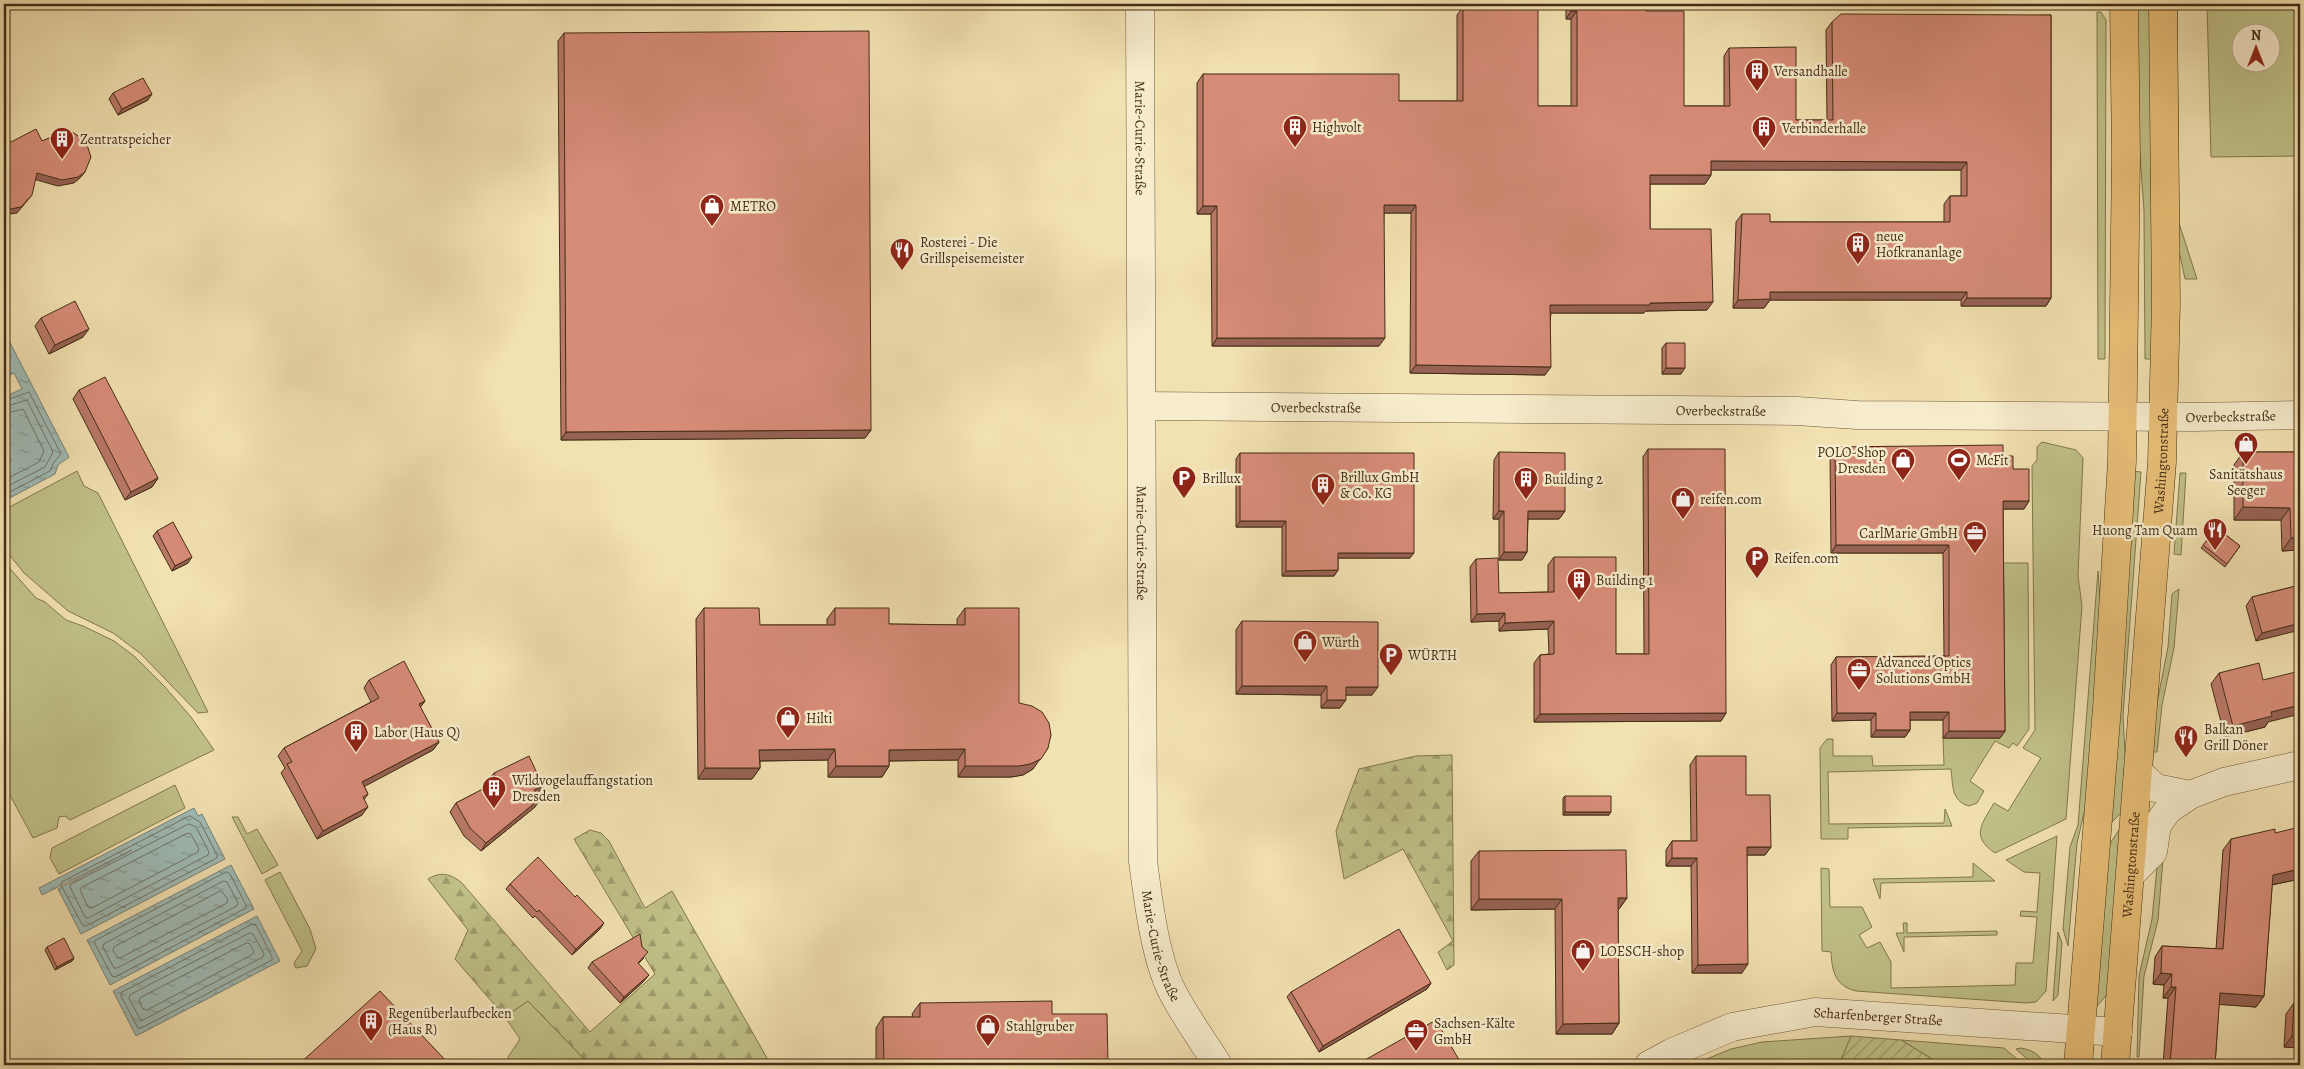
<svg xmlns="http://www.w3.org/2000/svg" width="2304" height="1069" font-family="Alegreya,serif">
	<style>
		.green { fill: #c0c188; stroke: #82774e; fill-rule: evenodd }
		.forest { fill: url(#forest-firs); stroke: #82774e }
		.garden { fill: url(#garden-furrows); stroke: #82774e }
		.water { fill: url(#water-ripples); stroke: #7b8276 }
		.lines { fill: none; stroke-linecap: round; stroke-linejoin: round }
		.shore { stroke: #727466; stroke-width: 1 }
		.minor-casing { stroke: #705a3c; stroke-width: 29 }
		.major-casing { stroke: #442d15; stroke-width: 29 }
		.minor { stroke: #f7eccc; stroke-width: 28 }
		.major { stroke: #e9c078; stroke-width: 28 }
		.wall { fill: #b97867; stroke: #442d15 }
		.shaded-wall { fill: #966254; stroke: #442d15 }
		.building { fill: #d78c78; stroke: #442d15 }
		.labels { text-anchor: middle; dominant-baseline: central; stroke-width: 5; stroke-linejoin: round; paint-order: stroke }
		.poi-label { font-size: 14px; fill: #442d15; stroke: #f7eccc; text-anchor: start }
		.street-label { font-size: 14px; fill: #442d15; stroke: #f7eccc }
	</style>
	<defs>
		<pattern id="forest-firs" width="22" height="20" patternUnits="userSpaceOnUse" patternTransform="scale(1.25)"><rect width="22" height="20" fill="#c0c188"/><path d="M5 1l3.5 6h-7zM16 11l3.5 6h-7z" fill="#9e9d6e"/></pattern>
		<pattern id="garden-furrows" width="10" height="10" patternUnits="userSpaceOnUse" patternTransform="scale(1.25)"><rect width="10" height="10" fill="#c0c188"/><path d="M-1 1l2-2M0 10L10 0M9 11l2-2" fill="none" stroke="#9e9d6e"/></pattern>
		<pattern id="water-ripples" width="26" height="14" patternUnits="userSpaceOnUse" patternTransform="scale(1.25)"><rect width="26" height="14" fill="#9fbbb6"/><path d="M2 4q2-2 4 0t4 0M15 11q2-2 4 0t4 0" fill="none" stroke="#839893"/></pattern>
	</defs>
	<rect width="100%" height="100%" fill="#f2e1b1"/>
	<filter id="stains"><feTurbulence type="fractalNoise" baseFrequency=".004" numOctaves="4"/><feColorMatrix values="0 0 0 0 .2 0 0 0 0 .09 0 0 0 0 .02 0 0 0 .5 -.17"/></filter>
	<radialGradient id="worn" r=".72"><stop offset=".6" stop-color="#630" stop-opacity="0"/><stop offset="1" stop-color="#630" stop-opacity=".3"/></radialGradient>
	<!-- green -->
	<path class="green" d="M2136,4H2151L2155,359H2145L2144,211L2136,100Z
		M2171,4H2177L2179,223L2197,279H2185L2176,236Z
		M2207,4H2300V156L2211,157ZM2242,32H2272V62H2242Z
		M2097,12H2101L2106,20L2105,359H2098Z
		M2042,442L2076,450L2083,458L2078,576L2082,606L2066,819L1995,853C1970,836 1982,824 1994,803L2008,811L2041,758L2023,748L2035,730L2032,466L2037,460V447Z
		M77,471L84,486L98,493L208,712L198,713L141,654L113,633L68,611L24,573L4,548V510Z
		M2132,471L2141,472L2123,716L2126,770L2124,810L2108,826Z
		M2180,473H2186L2181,555L2174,554Z
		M4,562L36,598L45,602L66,620L83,626L114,641L134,656L165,687L191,717L214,750L70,820L65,816L59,817L57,828L33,838L4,784L10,775L4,765L5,592Z
		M1998,563H2028L2029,729L2017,746L2013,743L2009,748L1995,741L1970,781L1984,791L1977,803L1969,806C1951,801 1953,785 1951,769L1828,772L1829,824L1944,823L1945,809L1952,826L1848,828V839H1821L1820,748L1827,739H1833V756H1872L1873,766L1944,765L1943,738Z
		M2098,571L2101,613L2086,805L2077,843L2068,946L2063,929L2070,847L2078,825Z
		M2179,589L2174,648L2162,705L2157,752H2151L2157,703L2168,647L2172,594Z
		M175,785L185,808L59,874L50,858L52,848Z
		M232,817H238L247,834L257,829L278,865L262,874Z
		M2123,824L2110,986L2105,997L2097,1006H2095L2105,851Z
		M2057,836L2046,991L2036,1002L2026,1003L1856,991C1835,986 1832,971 1831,952L1822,951L1821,868L1829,869L1830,907H1862L1872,927L1859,935L1867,948L1880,942L1891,962V988L2015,985L2016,963H2033L2037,917L2020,916L2021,911L2037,912L2040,873L2024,872L2006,860Z
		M2159,847H2164L2158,920L2144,976L2139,1057H2137L2139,976L2152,919Z
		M1973,863L1995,881L1881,883L1880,899L1873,879L1973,877Z
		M280,872L310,929L316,949L307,966L296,968L294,963L302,951L265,880Z
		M1903,923H1907V933L1997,931V935L1904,937V952L1896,933H1904Z
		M2058,932L2062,943L2058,995L2053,1001Z
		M528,1001L590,1065H514L508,1057L520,1039L505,1017Z
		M1851,1036L1839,1065H1692L1731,1049L1762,1042Z
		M1901,1040L2004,1048L2024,1065H1942Z
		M2021,1048C2031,1050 2041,1054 2044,1065H2034L2016,1049Z"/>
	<!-- forest -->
	<path class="forest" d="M1452,755L1454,965L1447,970L1438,952L1453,941L1403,849L1344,879L1336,831L1359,769L1416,756Z
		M590,830L601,833L609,841L645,908L672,891L771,1065H590L528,1001L505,1017L455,959L468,930L428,879C441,871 451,874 462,883L590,1032L655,974L574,839Z"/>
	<!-- garden -->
	<path class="garden" d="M1851,1036L1901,1040L1942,1065H1839Z"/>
	<!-- water -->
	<path class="water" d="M4,331L69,457L58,465L55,474L4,501V397L22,389L14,373L4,378Z
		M194,808L198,816L202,814L225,859L81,934L58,889L132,850L42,895L39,888Z
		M231,865L254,909L110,985L87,940Z
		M257,916L280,961L136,1036L113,991Z"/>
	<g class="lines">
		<!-- shore -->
		<path class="shore" d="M4,401L29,392L61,454L54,462L50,471L4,495
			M4,407L27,400L53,452L45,467L4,488
			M4,414L23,409L44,451L39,462L4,480
			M190,816L200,822L217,855V858L86,926H83L61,885L62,882Z
			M189,824L196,827L209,852L208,855L88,918L85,917L70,887V885Z
			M188,833L191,834L199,849L198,852L92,908L88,907L80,890L81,888Z
			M227,872L230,874L246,905V908L115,977L112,976L95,944V941Z
			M224,881L227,882L238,903L237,906L117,968H114L103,947L104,944Z
			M221,891L228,899L227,903L120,958L117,957L113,950L114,947Z
			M253,924L256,925L272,957V960L141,1028H138L121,996V993Z
			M250,933L253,934L264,954L263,957L143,1020L140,1019L129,998L130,995Z
			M247,943L250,944L254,951L253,954L147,1010L143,1009L139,1001L140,998Z"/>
		<defs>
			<g id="minor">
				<path id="s1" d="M1140,4L1143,861C1148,899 1155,959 1173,993C1186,1018 1203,1041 1218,1065"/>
				<path id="s2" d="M1142,406L1797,411L1857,415L2194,417L2300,415"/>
				<path d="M2138,772L2156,788L2190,795"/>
				<path d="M2131,874L2153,852L2157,825L2168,810L2190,795L2224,782L2300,765"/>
				<path id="s3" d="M1649,1065L1671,1053L1732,1027L1815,1012L2118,1032"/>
			</g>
			<g id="major">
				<path d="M2078,1065L2107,708L2122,461L2126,155L2124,4"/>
				<path id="s4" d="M2115,1065L2162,462L2166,303L2163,4"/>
			</g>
		</defs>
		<!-- minor casing -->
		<use href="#minor" class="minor-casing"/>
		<!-- major casing -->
		<use href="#major" class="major-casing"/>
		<!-- minor -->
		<use href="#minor" class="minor"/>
		<!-- major -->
		<use href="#major" class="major"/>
	</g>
	<!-- wall -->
	<path class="wall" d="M1566,4H1646V11L1684,106H1724V56L1729,48L1796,120H1827L1826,30L1832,22L2051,15V298L2046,306H1961V300H1770L1764,308H1733L1736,222L1742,214L1770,222H1944V204L1950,196H1961V170H1711V175L1705,184H1650V229L1707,310L1646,311L1644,313H1551L1545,375L1410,373L1411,213H1384L1379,346H1212L1211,214H1197V83L1203,74L1399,101H1457V15L1463,7L1538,106H1571V19H1566Z
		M564,33L871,430L865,438L561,440L558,41Z
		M113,93L148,100L118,115L109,99Z
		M41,318L83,337L49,354L35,326Z
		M1666,343L1681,374H1662V348Z
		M79,390L158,478L152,487L125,500L73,399Z
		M1835,447L2003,456L2013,469L2029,501L2024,509H2003L2005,731L2000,738H1943V720H1910V730L1905,737H1871V720L1832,721L1831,665L1836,657L1944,656L1943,553H1831L1830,454Z
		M1648,449L1726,713L1721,721L1534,722V663L1540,655L1549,654L1548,629L1499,631V621L1471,622L1470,567L1476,559L1499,593L1548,592V565L1554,557L1616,654H1644L1643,457Z
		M1499,452L1565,511L1559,519H1528L1527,552L1522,560H1499V519H1493L1494,460Z
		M2243,452H2300V550L2282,551L2281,520H2234V465Z
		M1240,453L1410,558H1338V570L1334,576H1282V527H1236V459Z
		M2217,528L2240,546L2225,567L2201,548Z
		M157,531L188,563L172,571L153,536Z
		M2300,585L2256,641L2246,606L2252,597Z
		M704,608L760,625H827V619L835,608L889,624L957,625V619L965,608L1019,703L1033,769L1023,775L1011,777H958V760L889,761V766L882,777H828V760L760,761V768L752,779H698L696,619Z
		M1242,621L1372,695H1346L1340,708H1321V695L1236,694V630Z
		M2219,673L2268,722L2265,727L2225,737L2211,684Z
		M369,680L425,701L420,707L439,742L433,750L364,786L368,794L364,800L362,815L317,839L281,773L285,768L278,756L284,748L371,702L364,688Z
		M1696,756L1746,795L1771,847L1765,855H1747L1742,973H1692L1691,866H1666V850L1672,841H1691L1690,765Z
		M494,773L543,786L537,794L535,807L481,851L464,836L450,812L456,803L490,786L488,781Z
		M1565,796L1609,815H1563V798Z
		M2275,833L2300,879L2272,885L2264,996L2256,1007L2219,1004L2215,1065H2163L2168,998H2163L2164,985L2153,984L2155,957L2162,946L2216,949L2223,850L2231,839Z
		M1479,851L1627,898L1619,909H1618L1619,1023L1612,1034H1556L1555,909L1471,910V861Z
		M510,884L600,929L572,955L535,916L533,918L506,889Z
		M47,947L74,958L72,961L55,970L45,950Z
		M644,958L638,964L644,981L620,1003L588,968L592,962Z
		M1431,983L1427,989L1319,1052L1287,997L1291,992Z
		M920,1003L1052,1014L1108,1065H876V1028L883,1017H913L912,1014Z
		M2294,1003L2300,1048L2284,1047L2286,1014Z"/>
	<!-- shaded-wall -->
	<path class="shaded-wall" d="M1571,11H1577L1571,19H1566Z
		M152,94L148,100L118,115L122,109Z
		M1711,161L1967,162L1961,170H1705Z
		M85,172L80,178L74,183L58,186L33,179L37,173Z
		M1650,175H1711L1705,184H1644Z
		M32,195L17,213L4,215V209Z
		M1384,205H1416L1411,213H1378Z
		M1203,206H1217L1211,214H1197Z
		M1770,292H1967L1961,300H1770L1764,308H1733L1738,300Z
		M1967,298H2051L2046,306H1961Z
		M1713,302L1707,310L1646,311L1644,313H1545L1550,305Z
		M89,329L83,337L49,354L55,345Z
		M1217,338H1385L1379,346H1212Z
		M1416,365L1551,367L1545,375L1410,373Z
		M1666,368H1685L1681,374H1662Z
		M871,430L865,438L561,440L566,432Z
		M158,478L152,487L125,500L131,492Z
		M2003,501H2029L2024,509H1998Z
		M2243,507L2290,508L2281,520H2234Z
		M1499,511H1504L1499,519H1493Z
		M1528,511H1565L1559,519H1522Z
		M1240,521H1286L1282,527H1236Z
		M2291,538H2300V550L2282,551Z
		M1836,545H1949L1943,553H1831Z
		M1504,552H1527L1522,560H1499Z
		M1338,553H1414L1410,558H1334Z
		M192,557L188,563L172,571L175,566Z
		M1338,570L1334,576H1282L1286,571Z
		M1505,613L1499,621L1471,622L1477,614Z
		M1554,621L1548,629L1499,631L1505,623Z
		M2300,623V630L2256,641L2262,633Z
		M1242,686H1327L1321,695L1236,694Z
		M1346,687H1378L1372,695H1340Z
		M1327,700H1346L1340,708H1321Z
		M425,701L419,709V704Z
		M2300,705V714L2268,722L2265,727L2225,737L2233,726L2271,712Z
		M1910,712H1949L1943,720H1905Z
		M1726,713L1721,721L1534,722L1540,714Z
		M1837,713H1876L1871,720L1832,721Z
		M1876,730H1910L1905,737H1871Z
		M1949,731H2005L2000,738H1943Z
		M439,742L433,750L356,791L362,782Z
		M1048,748L1033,769L1023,775L1011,777H958L965,766Z
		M835,749L828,760L752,761L759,750Z
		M965,749L958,760L882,761L889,750Z
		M836,766H889L882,777H828Z
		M705,768H760L752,779H698Z
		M543,786L537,794L534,790Z
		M541,798L535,807L481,851L486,843Z
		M368,807L362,815L317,839L323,831Z
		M1565,812H1611L1609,815H1563Z
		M1747,847H1771L1765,855H1741Z
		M1672,858H1697L1691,866H1666Z
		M2300,869V879L2265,886L2273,875Z
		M1618,898H1627L1619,909H1611Z
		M1479,899H1562L1555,909L1471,910Z
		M604,923L600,929L572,955L576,949Z
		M74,958L72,961L55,970L57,967Z
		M1748,964L1742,973H1692L1698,965Z
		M2161,973L2172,974L2164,985L2153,984Z
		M649,975L644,981L620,1003L624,997Z
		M1431,983L1427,989L1319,1052L1323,1046Z
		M2171,987H2176L2168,998H2163Z
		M2220,993L2264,996L2256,1007L2212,1004Z
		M1619,1023L1612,1034H1556L1563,1024Z
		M2292,1036H2300V1048L2284,1047Z"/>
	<!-- building -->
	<path class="building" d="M1571,4H1646V11H1684V106H1730L1729,48L1796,47V120H1833L1832,22L1841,14L2051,15V298H1967V292H1770V299L1738,300L1742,214H1770V222H1950V196H1967V162L1711,161V175H1650V229H1711L1713,302L1650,303V305H1550L1551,367L1416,365V205H1384L1385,338H1217V206H1203V74H1399V101H1463V7H1538V106H1577V11H1571Z
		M869,31L871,430L566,432L564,33Z
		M143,78L152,94L122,109L113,93Z
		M4,129L11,142L36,129L42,141L65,131L74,133L86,142L91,157L85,172L78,177L62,180L37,173L32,195L21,207L5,210L4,209Z
		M75,301L89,329L55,345L41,318Z
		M1666,343H1685V368H1666Z
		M105,377L158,478L131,492L79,390Z
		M2003,445V456H2013V469H2029V501H2003L2005,731H1949V712H1910V730H1876V713H1837L1836,657L1949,656V545H1836L1835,447Z
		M1648,449H1725L1726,713L1540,714V655L1554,654V621L1505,623V613L1477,614L1476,559L1498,558L1499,593L1554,592V557H1616V654H1649Z
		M1499,452L1565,453V511H1528L1527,552H1504V511H1499Z
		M2243,452H2300V538H2291L2290,508L2243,507Z
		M1240,453H1414V553H1338V570L1286,571V521H1240Z
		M173,522L192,557L175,566L157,531Z
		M2217,528L2240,546L2227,564L2203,545Z
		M2300,585V623L2262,633L2252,597Z
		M704,608H759L760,625H835V608H889V624L965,625V608H1019V703L1032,706L1042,712L1049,723L1051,735L1048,748L1041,759L1030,764L1019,766H965V749L889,750V766H836L835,749L759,750L760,768H705Z
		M1242,621L1378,622V687H1346V700H1327V686H1242Z
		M404,661L425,701L419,704L439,742L362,782L368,794L363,797L368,807L323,831L287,764L292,762L284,748L379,698L369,680Z
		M2259,663L2263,680L2300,671V705L2271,712L2272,716L2233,726L2219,673Z
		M529,756L543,786L534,790L541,798L486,843L470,828L456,803L498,781L494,773Z
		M1696,756H1746V795H1770L1771,847H1747L1748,964L1698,965L1697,858H1672V841H1697Z
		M1565,796H1611V812H1565Z
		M2300,827V869L2273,875L2264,996L2220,993L2215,1065H2170L2176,987H2171L2172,974L2161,973L2162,946L2223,949L2231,839L2275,829V833Z
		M1626,850L1627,898H1618L1619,1023L1563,1024L1562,899H1479V851Z
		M538,857L575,897L577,895L604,923L576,949L539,910L537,912L510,884Z
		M1399,929L1431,983L1323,1046L1291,992Z
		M640,934L642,947L648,952L638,963L649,975L624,997L592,962Z
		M64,938L74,958L57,967L47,947Z
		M380,991L450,1065H298Z
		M1052,1001V1014H1107L1108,1065H884L883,1017H920V1003Z
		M2294,1003H2300V1036H2292Z
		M1436,1020L1462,1065H1356Z"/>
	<!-- icons -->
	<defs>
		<symbol id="building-pin" viewBox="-11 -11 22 30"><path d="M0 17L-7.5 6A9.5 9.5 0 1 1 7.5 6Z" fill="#8f2418" stroke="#f7eccc"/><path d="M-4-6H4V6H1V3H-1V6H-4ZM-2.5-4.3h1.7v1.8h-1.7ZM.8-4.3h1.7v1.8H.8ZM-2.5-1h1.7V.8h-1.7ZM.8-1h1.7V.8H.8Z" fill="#fff"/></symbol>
		<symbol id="shop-pin" viewBox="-11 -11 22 30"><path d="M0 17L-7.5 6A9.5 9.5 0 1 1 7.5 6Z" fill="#8f2418" stroke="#f7eccc"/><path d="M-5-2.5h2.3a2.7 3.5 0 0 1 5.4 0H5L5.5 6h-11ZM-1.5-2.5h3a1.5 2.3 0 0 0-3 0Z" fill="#fff"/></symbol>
		<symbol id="restaurant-pin" viewBox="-11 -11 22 30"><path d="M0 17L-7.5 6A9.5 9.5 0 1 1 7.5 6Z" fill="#8f2418" stroke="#f7eccc"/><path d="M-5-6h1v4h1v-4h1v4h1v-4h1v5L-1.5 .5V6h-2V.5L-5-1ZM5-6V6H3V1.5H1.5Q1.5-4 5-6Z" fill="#fff"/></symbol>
		<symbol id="stadium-pin" viewBox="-11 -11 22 30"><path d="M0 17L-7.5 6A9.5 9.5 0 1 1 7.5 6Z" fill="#8f2418" stroke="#f7eccc"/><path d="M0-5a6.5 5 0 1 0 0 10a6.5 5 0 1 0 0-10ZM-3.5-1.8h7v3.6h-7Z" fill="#fff"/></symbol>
		<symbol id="parking-pin" viewBox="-11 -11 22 30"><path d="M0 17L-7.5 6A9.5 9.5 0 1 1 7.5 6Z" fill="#8f2418" stroke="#f7eccc"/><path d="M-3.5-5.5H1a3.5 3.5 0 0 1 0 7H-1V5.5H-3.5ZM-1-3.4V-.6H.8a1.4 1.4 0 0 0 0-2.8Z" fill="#fff"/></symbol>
		<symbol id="office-pin" viewBox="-11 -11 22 30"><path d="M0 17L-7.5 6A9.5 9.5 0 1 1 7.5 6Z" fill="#8f2418" stroke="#f7eccc"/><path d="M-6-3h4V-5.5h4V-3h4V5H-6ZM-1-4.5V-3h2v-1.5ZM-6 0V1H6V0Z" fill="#fff"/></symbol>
	</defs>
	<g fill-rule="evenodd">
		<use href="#building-pin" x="1743" y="57" width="28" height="38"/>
		<use href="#building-pin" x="1281" y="113" width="28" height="38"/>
		<use href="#building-pin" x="1750" y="114" width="28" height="38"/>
		<use href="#building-pin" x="48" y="125" width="28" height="38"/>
		<use href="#shop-pin" x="698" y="192" width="28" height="38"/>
		<use href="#building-pin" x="1844" y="230" width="28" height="38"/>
		<use href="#restaurant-pin" x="888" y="236" width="28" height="38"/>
		<use href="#shop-pin" x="2232" y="430" width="28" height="38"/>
		<use href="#shop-pin" x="1889" y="446" width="28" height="38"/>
		<use href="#stadium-pin" x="1945" y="446" width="28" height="38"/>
		<use href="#parking-pin" x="1170" y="464" width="28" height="38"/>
		<use href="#building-pin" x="1512" y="465" width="28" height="38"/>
		<use href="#building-pin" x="1309" y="471" width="28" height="38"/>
		<use href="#shop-pin" x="1669" y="485" width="28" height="38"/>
		<use href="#restaurant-pin" x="2201" y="516" width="28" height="38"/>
		<use href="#office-pin" x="1961" y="519" width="28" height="38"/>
		<use href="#parking-pin" x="1743" y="544" width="28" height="38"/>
		<use href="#building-pin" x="1565" y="566" width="28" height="38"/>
		<use href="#shop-pin" x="1291" y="628" width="28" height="38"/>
		<use href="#parking-pin" x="1377" y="641" width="28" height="38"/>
		<use href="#office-pin" x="1845" y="656" width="28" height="38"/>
		<use href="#shop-pin" x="774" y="704" width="28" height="38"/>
		<use href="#building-pin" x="342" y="718" width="28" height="38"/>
		<use href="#restaurant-pin" x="2172" y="723" width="28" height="38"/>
		<use href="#building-pin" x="480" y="774" width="28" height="38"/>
		<use href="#shop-pin" x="1569" y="937" width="28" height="38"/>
		<use href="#building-pin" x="357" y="1007" width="28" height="38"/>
		<use href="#shop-pin" x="974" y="1012" width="28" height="38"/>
		<use href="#office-pin" x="1402" y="1017" width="28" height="38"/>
	</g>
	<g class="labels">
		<!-- poi labels -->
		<g class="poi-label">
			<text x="1774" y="71">Versandhalle</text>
			<text x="1312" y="127">Highvolt</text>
			<text x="1782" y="128">Verbinderhalle</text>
			<text x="80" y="139">Zentratspeicher</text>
			<text x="730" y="206">METRO</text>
			<text x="1876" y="236">neue<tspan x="1876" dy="16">Hofkrananlage</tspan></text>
			<text x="920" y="242">Rosterei - Die<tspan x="920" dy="16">Grillspeisemeister</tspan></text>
			<text x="1886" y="452" text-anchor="end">POLO-Shop<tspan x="1886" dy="16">Dresden</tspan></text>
			<text x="1976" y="460">McFit</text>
			<text x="2246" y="474" text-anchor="middle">Sanitätshaus<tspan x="2246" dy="16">Seeger</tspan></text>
			<text x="1340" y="477">Brillux GmbH<tspan x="1340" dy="16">&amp; Co. KG</tspan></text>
			<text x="1202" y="478">Brillux</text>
			<text x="1544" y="479">Building 2</text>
			<text x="1700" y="499">reifen.com</text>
			<text x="2198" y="530" text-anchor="end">Huong Tam Quam</text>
			<text x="1958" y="533" text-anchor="end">CarlMarie GmbH</text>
			<text x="1774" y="558">Reifen.com</text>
			<text x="1596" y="580">Building 1</text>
			<text x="1322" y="642">Würth</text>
			<text x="1408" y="655">WÜRTH</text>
			<text x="1876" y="662">Advanced Optics<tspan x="1876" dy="16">Solutions GmbH</tspan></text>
			<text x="806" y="718">Hilti</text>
			<text x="2204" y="729">Balkan<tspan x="2204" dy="16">Grill Döner</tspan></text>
			<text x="374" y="732">Labor (Haus Q)</text>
			<text x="512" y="780">Wildvogelauffangstation<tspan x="512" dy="16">Dresden</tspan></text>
			<text x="1600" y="951">LOESCH-shop</text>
			<text x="388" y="1013">Regenüberlaufbecken<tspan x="388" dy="16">(Haus R)</tspan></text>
			<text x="1434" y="1023">Sachsen-Kälte<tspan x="1434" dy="16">GmbH</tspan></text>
			<text x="1006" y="1026">Stahlgruber</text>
		</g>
		<!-- street labels -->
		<g class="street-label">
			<text stroke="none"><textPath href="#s1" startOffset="134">Marie-Curie-Straße</textPath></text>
			<text stroke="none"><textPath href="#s2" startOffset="174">Overbeckstraße</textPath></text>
			<text stroke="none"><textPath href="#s2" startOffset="579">Overbeckstraße</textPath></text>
			<text stroke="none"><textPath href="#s2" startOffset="1089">Overbeckstraße</textPath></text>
			<text stroke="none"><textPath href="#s4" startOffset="606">Washingtonstraße</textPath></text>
			<text stroke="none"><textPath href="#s1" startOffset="539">Marie-Curie-Straße</textPath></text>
			<text stroke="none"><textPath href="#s4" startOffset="201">Washingtonstraße</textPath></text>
			<text stroke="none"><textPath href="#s1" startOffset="944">Marie-Curie-Straße</textPath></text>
			<text stroke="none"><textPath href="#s3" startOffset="239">Scharfenberger Straße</textPath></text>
		</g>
	</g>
	<!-- margin -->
	<rect width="2304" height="1069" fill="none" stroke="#f2e1b1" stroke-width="20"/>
	<rect x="5" y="5" width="2294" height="1059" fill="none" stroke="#442d15" stroke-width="2.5"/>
	<rect x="10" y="10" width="2284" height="1049" fill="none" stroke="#442d15"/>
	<!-- north arrow -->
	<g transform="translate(2256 48)"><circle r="24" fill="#f7eccc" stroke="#afa083"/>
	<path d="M0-4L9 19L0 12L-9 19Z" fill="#8f2418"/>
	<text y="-8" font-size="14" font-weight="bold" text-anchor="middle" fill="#442d15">N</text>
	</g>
	<rect width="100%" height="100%" filter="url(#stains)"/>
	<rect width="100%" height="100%" fill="url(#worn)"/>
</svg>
